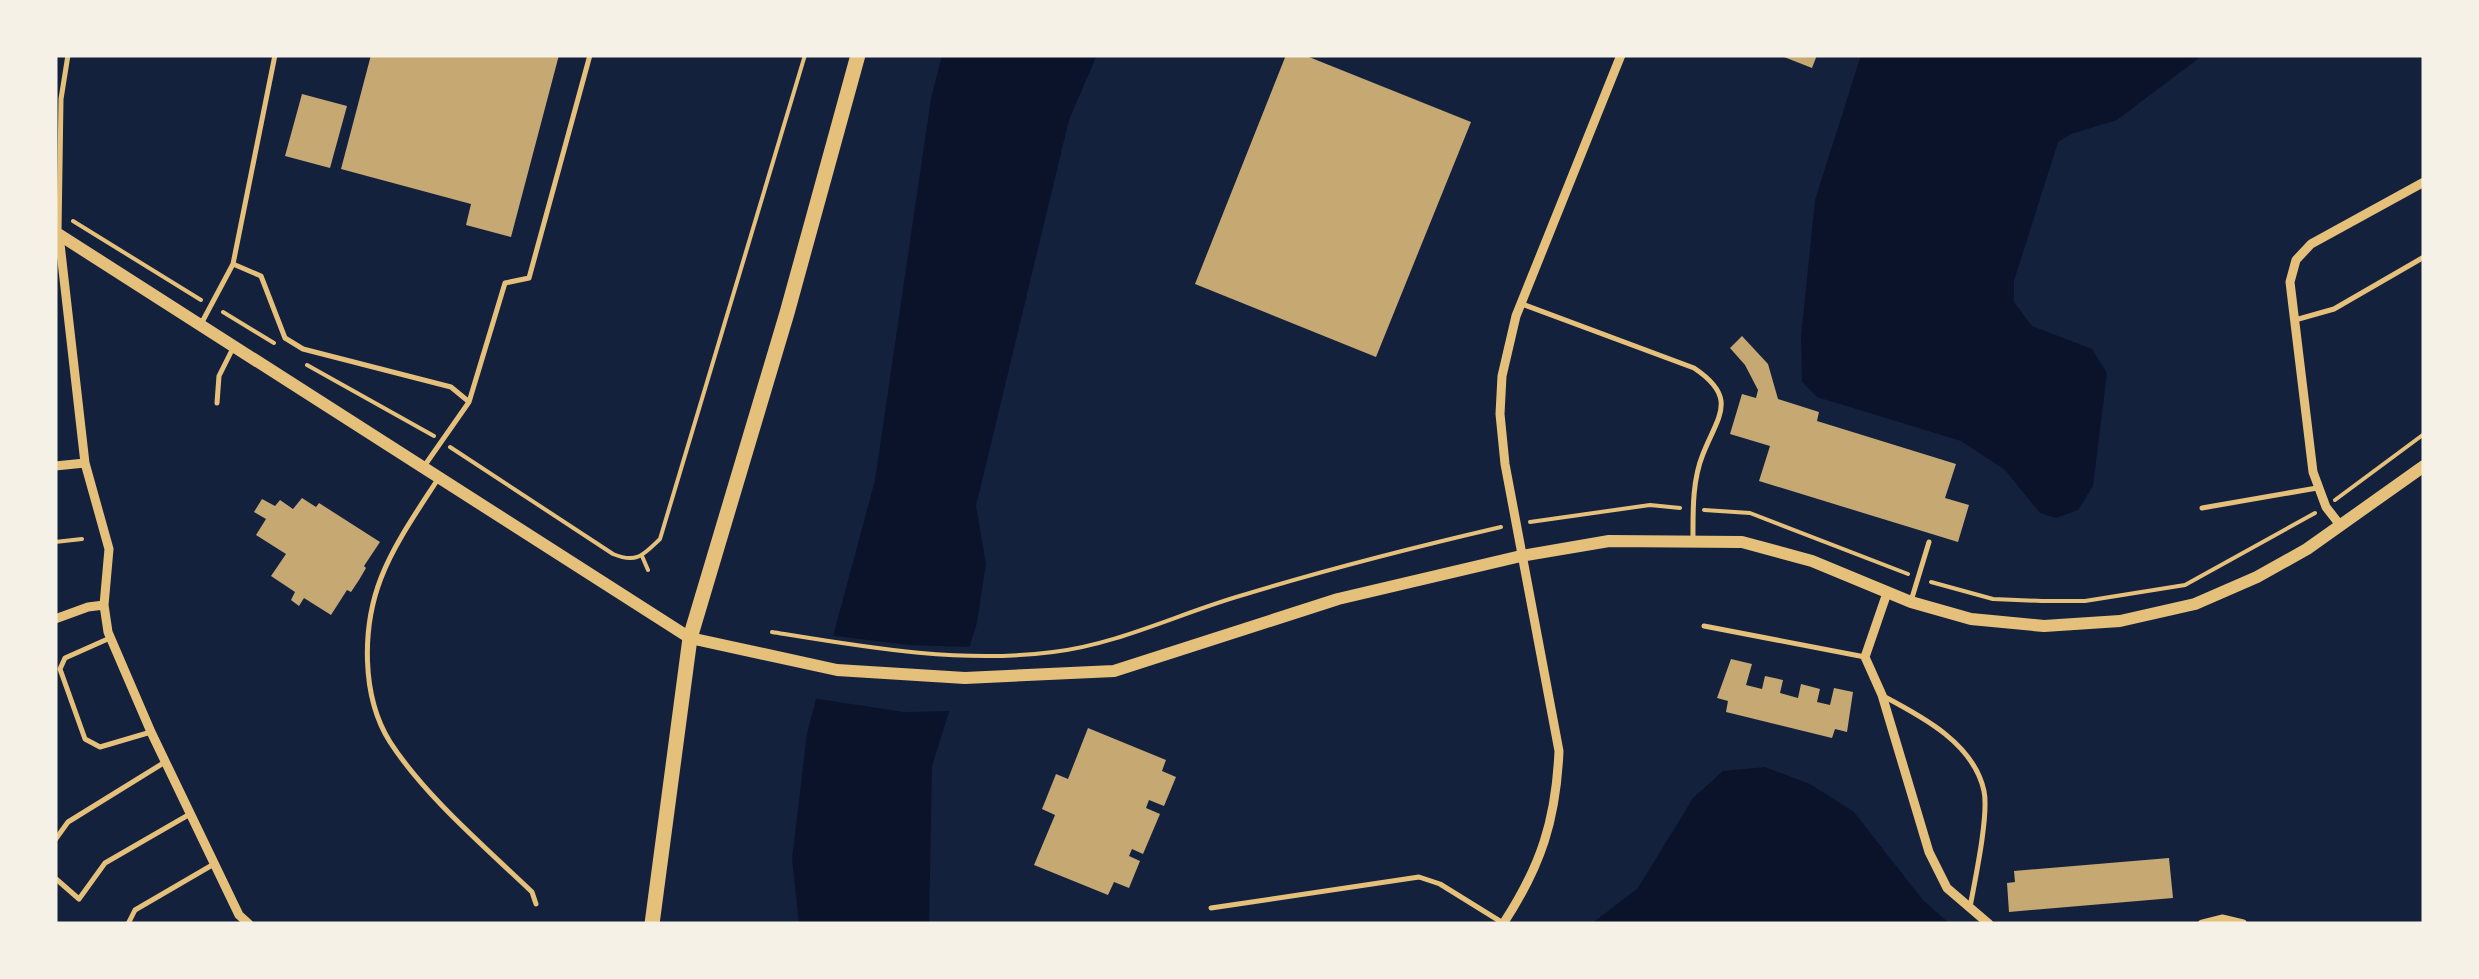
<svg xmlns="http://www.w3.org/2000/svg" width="2479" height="979" font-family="'Archivo Narrow',sans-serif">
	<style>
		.water { fill: #0b132b }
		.pier { fill: #14213d }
		.building { fill: #c6a872 }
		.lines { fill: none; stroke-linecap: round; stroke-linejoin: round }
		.path { stroke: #e5c07b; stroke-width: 4 }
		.service { stroke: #e5c07b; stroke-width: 5 }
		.minor { stroke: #e5c07b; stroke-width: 9 }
		.secondary { stroke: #e5c07b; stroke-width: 12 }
		.primary { stroke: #e5c07b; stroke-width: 15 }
	</style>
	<rect width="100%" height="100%" fill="#14213d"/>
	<!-- water -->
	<path class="water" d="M942,55H1097L1069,120L976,506L986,564L977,623L932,766L929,924H799L792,859L807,733L875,480L931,98Z
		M1861,55H2203L2117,120L2071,134L2058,142L2014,281V302L2032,326L2092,349L2107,373L2093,486L2078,510L2056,518L2040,513L2005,470L1961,441L1817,397L1802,382L1801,337L1815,200Z
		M1765,767L1810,784L1854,812L1922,899L1950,924H1591L1638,888L1693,798L1723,771Z"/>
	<!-- pier -->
	<path class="pier" d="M828,635L908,645L975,647L954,711L904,712L812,698Z"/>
	<!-- building -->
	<path class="building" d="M371,55H559L511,237L466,225L471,204L341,169Z
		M1286,55H1304L1471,122L1376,357L1195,284Z
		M1779,55H1817L1812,68Z
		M302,94L347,106L330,168L285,156Z
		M1742,336L1768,364L1778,399L1819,412L1817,421L1956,464L1945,498L1969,505L1958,542L1759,481L1770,446L1730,434L1742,394L1756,398L1758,390L1745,365L1730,348Z
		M302,498L316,507L319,503L380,542L364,566L366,568L359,580L351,592L347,590L331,615L304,598L299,606L291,600L295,592L271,576L286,554L256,535L266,519L254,512L262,499L275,506L280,500L293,509Z
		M1731,659L1752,664L1746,685L1762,689L1765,676L1783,680L1780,693L1798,698L1801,684L1820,689L1817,702L1830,705L1834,688L1853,692L1847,732L1835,729L1832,738L1726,712L1728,701L1717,698Z
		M1088,728L1166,760L1162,771L1176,777L1164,806L1149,800L1146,808L1160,814L1143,854L1132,849L1129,856L1140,861L1129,888L1114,882L1108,895L1034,865L1055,815L1042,809L1056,774L1068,779Z
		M2169,858L2173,898L2009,912L2007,883L2015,882L2014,871Z"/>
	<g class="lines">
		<!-- path -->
		<path class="path" d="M73,221L201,300
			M223,312L274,343
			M307,365L434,436
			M450,447L613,554C637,564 643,555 660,539L805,55
			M2335,500L2424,434
			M1704,510L1750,513L1908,574
			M1530,522L1650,505L1680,508
			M55,542L82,539
			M642,556L648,570
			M1931,582L1993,599L2042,601H2085L2185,585L2315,513
			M772,632C864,647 960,664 1053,652C1119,644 1180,613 1243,595C1328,569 1415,547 1501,527"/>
		<!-- service -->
		<path class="service" d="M59,232L61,99L68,55
			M233,264L261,276L285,338L303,349L451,387L468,401
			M1522,304L1694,368C1739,398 1718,416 1703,454C1692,481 1693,512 1693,540
			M2295,320L2334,309L2424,257
			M201,324L233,264L275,55
			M217,403L219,376L233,348
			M425,465L469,402L505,283L529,278L590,55
			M438,479C418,510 394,544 381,578C362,627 361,696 390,742C425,796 485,847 532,892L536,904
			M2202,508L2317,488
			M1911,601L1929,542
			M1704,626L1865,657
			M110,638L65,658L60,669L85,739L100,747L151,732
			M1885,697C1923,717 1974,744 1984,791C1989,815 1975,880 1970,907
			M55,840L68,822L165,762
			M55,878L79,899L105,863L190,814
			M1211,908L1419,877L1440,884L1503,923
			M128,924L135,910L214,864"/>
		<!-- minor -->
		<path class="minor" d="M59,235L85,463L109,549L104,605L108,632L151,732L239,915L249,924
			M55,466L85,463
			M2340,525L2326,507L2313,472L2290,282L2296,260L2311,244L2424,182
			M1887,593L1865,657L1882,695L1929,852L1947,888L1989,924
			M55,619L88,607L104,605
			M1503,924C1541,866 1556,820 1559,751L1505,464L1500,414L1502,376L1516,316L1621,55
			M2202,924L2222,919L2243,924"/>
		<!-- secondary -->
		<path class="secondary" d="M55,232L690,638L837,670L965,678L1114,671L1338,599L1521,556L1609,541L1742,542L1812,561L1911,602L1971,619L2044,626L2120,621L2195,604L2257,577L2307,549L2424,466"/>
		<!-- primary -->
		<path class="primary" d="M652,924L690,638L787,313L858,55"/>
	</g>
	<!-- border -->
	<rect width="2479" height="979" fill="none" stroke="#f6f1e7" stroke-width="115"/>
</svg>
